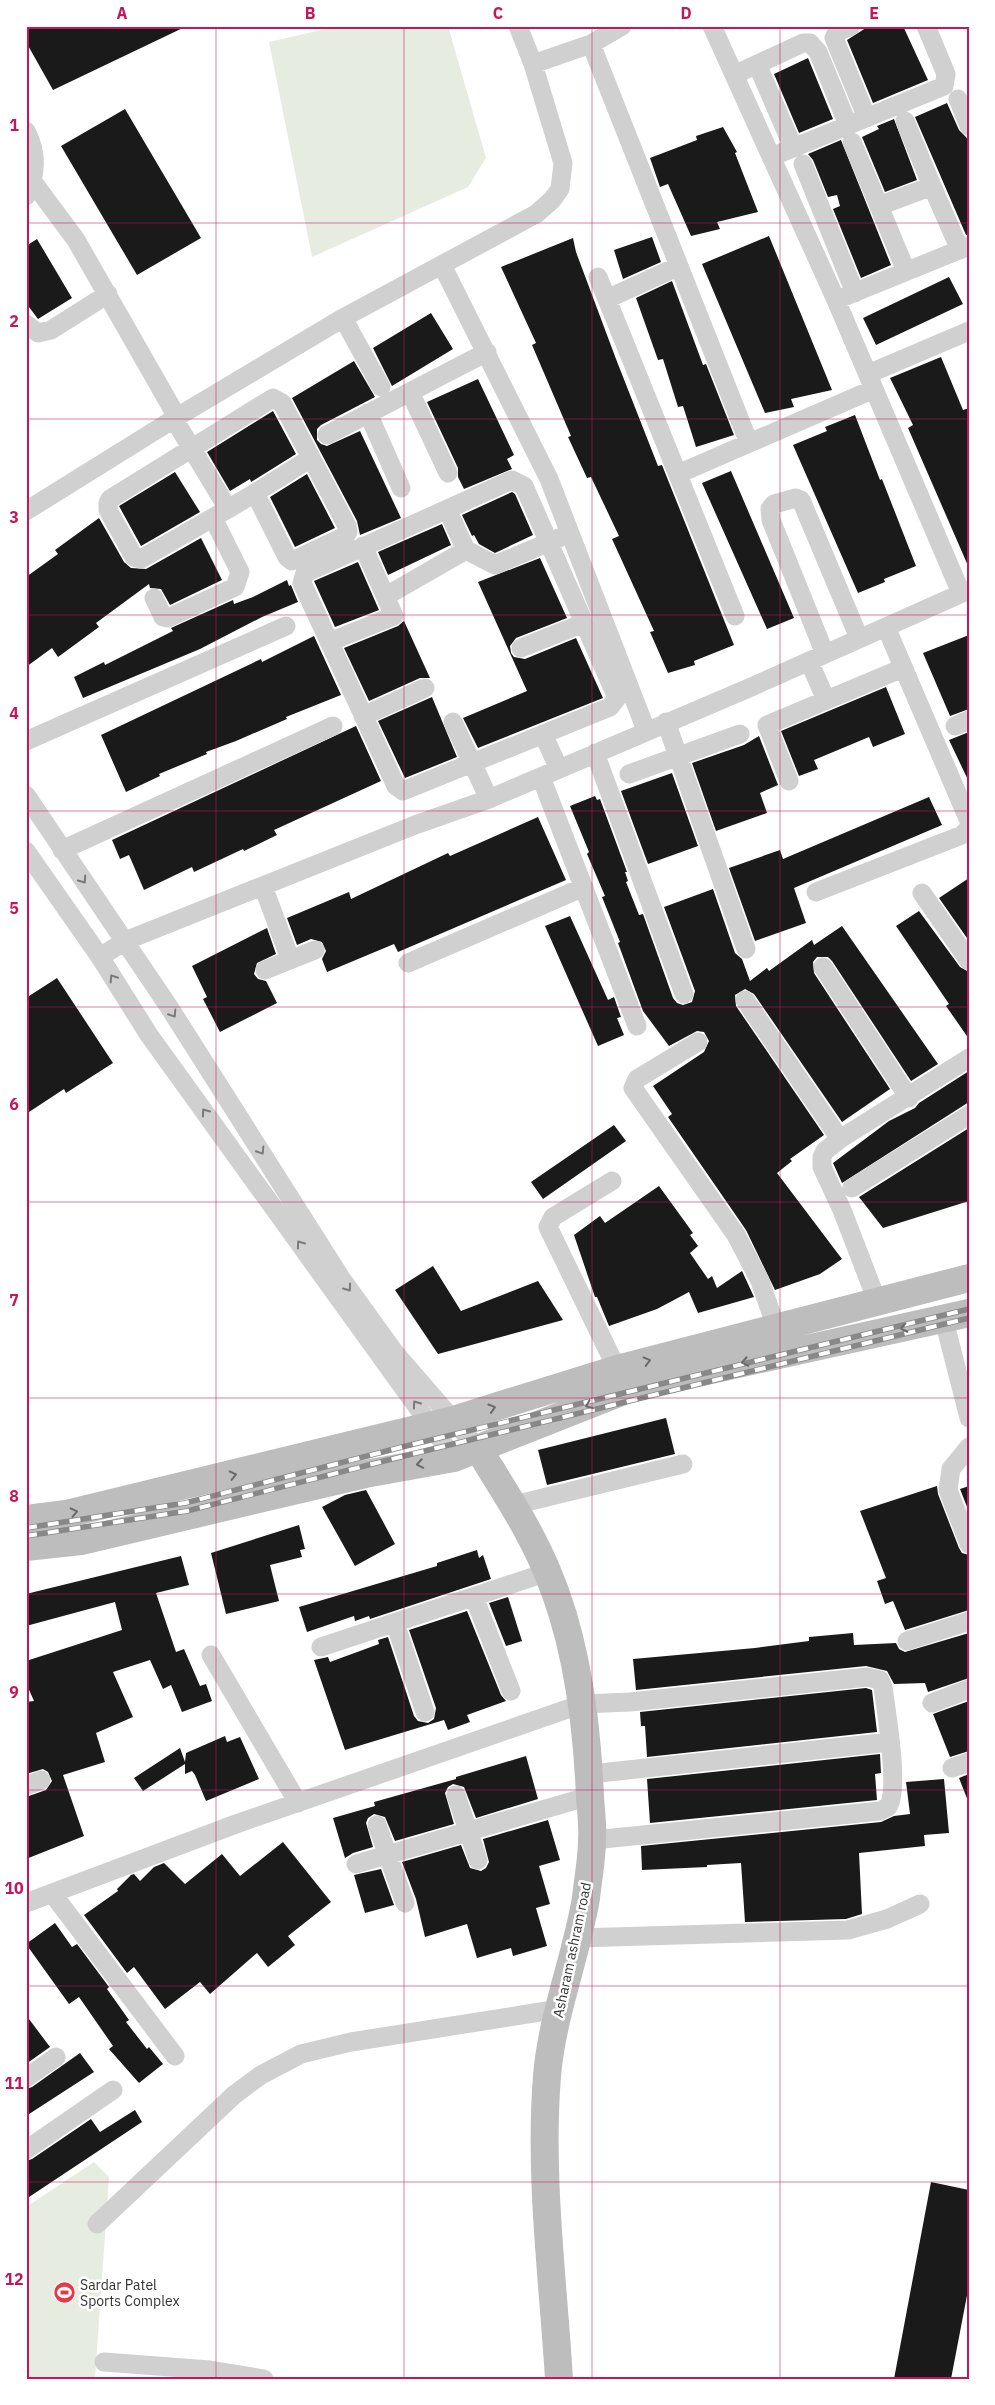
<svg xmlns="http://www.w3.org/2000/svg" width="995" height="2405" font-family="'IBM Plex Sans',sans-serif">
	<style>
		.green { fill: #e6ecdf }
		.building { fill: #1a1a1a }
		.lines { fill: none; stroke-linecap: round; stroke-linejoin: round }
		.street { stroke: #d0d0d0; stroke-width: 19 }
		.secondary { stroke: #bdbdbd; stroke-width: 28 }
		.rail-casing { stroke: #888; stroke-width: 5.5 }
		.rail { stroke: #fff; stroke-width: 4; stroke-dasharray: 11; stroke-linecap: butt }
		.oneway { stroke: #7a7a7a }
		.oneway2 { stroke: #6a6a6a }
		.grid { fill: none; stroke: #c2185b; stroke-width: 1; stroke-opacity: 0.55 }
		.labels { text-anchor: middle; dominant-baseline: central; stroke-width: 5; stroke-linejoin: round; paint-order: stroke }
		.street-label { font-size: 14px; fill: #333; stroke: #fff }
		.poi-label { font-size: 14px; fill: #333; stroke: #fff; text-anchor: start }
		.neatline { fill: none; stroke: #c2185b; stroke-width: 2 }
		.grid-label { font-size: 16px; text-anchor: middle; font-weight: bold; fill: #c2185b }
	</style>
	<rect width="100%" height="100%" fill="#fff"/>
	<!-- green -->
	<path class="green" d="M339,26H448L486,158L468,187L312,257L269,42Z
		M94,2162L109,2177L95,2379H26V2207Z"/>
	<!-- building -->
	<path class="building" d="M26,26H187L53,90L26,42Z
		M869,26H903L928,80L873,103L847,40Z
		M808,58L833,119L799,133L774,74Z
		M947,103L959,130L966,137L969,142V235H966L915,117Z
		M125,109L201,238L137,275L61,146Z
		M894,119L917,180L885,192L862,137L879,129L877,126Z
		M723,127L737,152L735,153L758,212L717,222L720,229L691,236L668,184L660,187L650,158L697,140L696,136Z
		M841,140L891,265L861,278L833,209L840,206L837,195L828,197L813,160L808,154Z
		M769,236L832,390L791,399L794,407L765,413L702,264Z
		M652,237L661,262L623,279L614,250Z
		M573,238L576,252L616,359L658,466L662,465L734,645L694,661L695,665L668,673L650,632L654,631L612,539L619,536L591,477L587,478L568,437L571,436L532,345L536,343L501,267Z
		M37,239L72,298L38,319L26,303V246Z
		M949,277L963,304L876,345L863,318Z
		M672,281L703,365L706,364L734,435L696,447L683,406L678,407L663,359L658,360L636,298Z
		M431,313L453,349L392,386L373,348Z
		M941,357L963,410L969,408V568L908,428L913,425L890,378Z
		M354,361L375,397L321,425L317,429V440L321,444L327,446L360,431L401,518L360,535L357,521L292,398Z
		M478,379L514,455L507,459L512,469L464,489L458,477V468L427,402Z
		M273,411L296,454L251,482L250,479L230,491L207,452Z
		M855,415L880,480L882,479L916,566L884,579L885,582L858,593L793,445L827,431L825,427Z
		M731,471L794,618L767,629L702,483Z
		M175,472L200,512L141,546L119,506Z
		M307,474L335,528L295,547L270,497Z
		M512,492L515,494L533,535L495,553L479,544L474,535L472,536L462,515Z
		M99,518L124,562L131,568L146,569L201,538L222,580L170,605L161,589L150,588L149,584L96,623L99,627L58,657L52,648L26,667V577L58,554L55,550Z
		M442,524L451,545L388,575L378,552Z
		M540,558L567,618L516,638L510,646L511,653L514,657L525,659L576,638L603,698L478,748L463,718L527,691L478,582Z
		M358,562L379,610L335,627L314,581Z
		M287,580L289,586L291,585L298,602L262,617L200,649L83,698L74,677L104,662L105,665L173,631L171,628L233,600L234,604L253,597Z
		M404,621L430,678H420L369,701L344,648L398,626Z
		M969,635V709L950,716L923,653Z
		M314,636L341,695L286,717L287,719L236,741L206,752L207,754L159,774L160,776L126,792L101,735L261,659L262,662Z
		M886,687L905,734L873,747L869,737L814,760L818,769L799,776L781,731Z
		M432,697L457,757L405,778L378,721Z
		M356,726L381,781L274,830L277,835L244,851L243,849L194,872L192,867L144,890L129,855L120,859L112,840Z
		M969,732V782L949,740Z
		M759,736L778,785L760,793L767,813L716,831L692,763L744,745Z
		M672,773L698,846L648,864L621,791Z
		M595,796L597,800L600,799L627,872H625L628,881L626,882L639,915L643,914L673,998L677,1003L683,1005L692,1002L695,991L664,907L713,889L735,953L742,959L750,981L767,968L769,971L812,940L814,945L842,926L938,1064L911,1081L832,961L828,957H817L813,962L814,973L890,1089L842,1122L754,994L745,989L735,995L736,1006L824,1135L790,1159L792,1161L777,1173L842,1259L820,1274L775,1290L746,1230L668,1117L672,1114L653,1086L704,1052L709,1041L704,1032L697,1031L669,1046L643,1011L618,943L620,942L602,897L605,896L587,854L589,852L570,806Z
		M929,797L942,825L794,888L806,923L755,941L729,868L780,850L783,859Z
		M538,817L566,880L398,952L394,944L327,972L322,959L326,951L322,942L311,939L297,945L287,918L349,892L351,899L448,853L450,856Z
		M969,878V941L939,898Z
		M919,911L960,967L969,972V1039L946,1006L949,1004L896,926Z
		M570,916L608,1000L614,997L621,1017L617,1018L624,1035L598,1046L545,926Z
		M267,928L276,954L257,963L254,974L258,979L266,981L277,1003L220,1032L203,999L207,997L192,966Z
		M57,978L113,1063L66,1093L64,1089L26,1114V998Z
		M969,1071V1102L842,1183L833,1163L889,1121L915,1108L919,1103Z
		M614,1125L626,1141L543,1199L531,1182Z
		M969,1128V1201L883,1228L859,1197Z
		M659,1186L693,1233L690,1235L698,1246L690,1253L708,1279L712,1276L717,1288L742,1271L754,1297L698,1313L689,1292L657,1309L609,1326L597,1297H595L574,1235L600,1216L605,1223Z
		M433,1266L461,1311L538,1281L563,1320L438,1354L395,1290Z
		M666,1418L675,1454L547,1485L538,1450Z
		M937,1486L938,1494L959,1548L962,1553L969,1555V1610L905,1630L893,1601L885,1604L877,1581L886,1578L860,1511Z
		M969,1486V1512L960,1489Z
		M366,1490L395,1544L355,1566L322,1507L345,1495Z
		M299,1525L305,1549L300,1550L302,1557L270,1565L279,1601L226,1614L211,1553Z
		M477,1550L479,1558L483,1555L491,1579L370,1619L369,1616L355,1621L354,1616L307,1632L299,1607L437,1566V1563Z
		M181,1556L189,1585L156,1593L176,1652L184,1649L200,1686L206,1684L212,1701L182,1712L171,1685L163,1689L150,1660L113,1672L133,1717L96,1733L105,1762L63,1775L84,1836L26,1859V1797L46,1790L52,1781L48,1772L43,1769L26,1774V1702L34,1701L26,1683V1661L122,1630L115,1602L26,1626V1594Z
		M508,1597L522,1641L506,1646L489,1603Z
		M467,1611L501,1695L506,1701L467,1715L470,1722L448,1730L444,1720L345,1750L314,1660L328,1657L330,1662L379,1644L378,1640L388,1637L414,1716L418,1721L428,1723L434,1719L436,1708L409,1630Z
		M853,1633L854,1645L896,1643L899,1649L905,1652L969,1633V1678L928,1692L925,1683L894,1684L887,1671L866,1666L636,1690L633,1659L755,1648L809,1641V1637Z
		M866,1688L872,1690L877,1732L647,1757L645,1726H641L640,1712Z
		M969,1701V1751L950,1757L933,1714Z
		M225,1736L227,1742L240,1737L259,1779L206,1801L195,1775L192,1771L185,1774V1764L143,1791L134,1778L180,1748L185,1762L186,1753Z
		M880,1754L881,1773L875,1774L877,1800L650,1823L647,1779Z
		M526,1756L538,1799L476,1818L464,1787L453,1784L448,1787L445,1793L454,1824L395,1841L385,1817L374,1814L368,1818L366,1823L373,1847L353,1853L345,1858L333,1818L375,1806L374,1802L456,1779V1777Z
		M969,1774V1801H968L959,1778Z
		M944,1779L949,1833L924,1835L925,1846L859,1853L862,1914L846,1919L745,1922L741,1863L707,1865V1867L642,1870L641,1846L881,1822L894,1816L910,1814L906,1782Z
		M548,1820L560,1860L539,1866L550,1904L536,1908L547,1946L513,1956L511,1948L477,1958L467,1924L425,1937L416,1899L402,1862L461,1845L470,1868L481,1871L486,1868L489,1862L483,1839Z
		M283,1842L331,1902L288,1936L295,1945L268,1967L257,1953L210,1994L200,1982L165,2009L134,1967L127,1973L84,1915L118,1891L117,1889L131,1875L134,1874L140,1881L154,1867L164,1863L185,1884L222,1854L240,1876Z
		M381,1869L394,1905L365,1913L354,1875Z
		M55,1923L72,1947L77,1944L109,1987L107,1989L129,2020L126,2022L147,2049L149,2047L163,2064L139,2083L109,2049L113,2046L79,1997L69,2004L26,1944Z
		M26,2015L50,2047L26,2064Z
		M80,2053L94,2072L26,2116V2089L32,2087Z
		M135,2110L142,2122L26,2199V2161L32,2159L91,2119L100,2132Z
		M931,2182L969,2190V2285L951,2379H894Z"/>
	<g class="lines">
		<!-- street -->
		<path class="street" d="M712,26L836,300L961,593
			M851,26L837,32L834,38L867,118
			M591,44L749,443
			M533,64L591,44L622,26
			M757,64L793,147
			M734,75L803,43H810L818,52L848,125
			M958,99L969,126
			M905,121L932,186
			M26,131C37,152 37,174 26,196
			M852,142L879,206
			M771,157L944,86L946,74L926,26
			M803,164L855,293
			M26,180L33,182L76,240L177,417
			M442,265L549,479L646,730
			M906,271L879,206L932,186L960,250
			M598,277L735,616
			M607,299L679,266
			M836,300L969,246
			M343,318L381,387
			M26,324L38,333L51,330L108,294
			M868,374L969,331
			M410,392L448,473
			M368,413L401,488
			M174,419C192,449 210,479 228,509L141,559L134,557L108,510V503L110,499L273,398L282,403L347,526L348,532L345,536L292,561L287,557L255,493L228,509
			M327,435L487,352
			M678,474L874,389
			M512,480L524,486L617,698L610,707L403,791L396,786L302,583L305,573Z
			M255,493L311,458
			M447,509L466,550
			M26,511L177,417L343,318L536,214L552,200L560,189L563,163L533,64L518,26
			M386,596L466,550L495,565L559,538
			M154,598L163,617L168,618L235,587L240,572L213,518
			M886,627L969,821
			M329,642L394,616L363,546
			M521,648L584,623
			M825,654L771,520L770,509L774,504L796,498L801,500L859,638
			M809,661L826,700
			M363,716L425,688
			M453,722L489,799
			M666,722L746,949
			M955,726L969,720
			M543,734L559,769
			M26,741L286,626
			M595,753L684,994
			M629,774L740,734
			M541,777L637,1026
			M789,781L767,725L903,668
			M26,795L169,1007L341,1278L395,1353L479,1450
			M62,850L333,726
			M26,851L100,957L149,1035L454,1458
			M263,886L290,959
			M816,892L962,835L969,828
			M922,893L969,961
			M100,957L125,941L415,825L489,799L749,688L969,590
			M408,963L584,887
			M823,967L909,1098
			M265,970L315,950
			M745,1000L840,1139
			M698,1042L637,1079L633,1088L736,1235L760,1281L776,1327
			M612,1181L553,1217L548,1227L617,1369
			M852,1188L969,1115
			M877,1301L842,1210L822,1167V1157L825,1151L840,1139L969,1058
			M944,1320L969,1418
			M969,1447L951,1469L948,1490L969,1544
			M514,1505L683,1464
			M474,1597L511,1691
			M395,1623L425,1712
			M907,1641L969,1621
			M321,1647L548,1572
			M211,1655L298,1803
			M932,1703L969,1689
			M952,1768L969,1762
			M590,1774L890,1742
			M26,1786L41,1780
			M456,1795L478,1860
			M377,1825L405,1903
			M356,1864L590,1796
			M52,1893L175,2056
			M26,1903L236,1824L582,1704L630,1702L867,1677L880,1680L883,1687C886,1711 900,1789 888,1807L880,1811L593,1840
			M577,1938L848,1930L887,1919L920,1904
			M26,2078L56,2057
			M26,2150L113,2090
			M97,2224L234,2095L261,2075L301,2054L351,2042L559,2009
			M104,2362L210,2370L264,2379"/>
		<!-- secondary -->
		<path class="secondary" d="M479,1450C503,1489 529,1528 547,1571C577,1641 587,1722 590,1797C591,1811 593,1826 592,1840C592,1859 588,1879 586,1898C576,1958 552,2015 547,2076C539,2177 553,2279 559,2379
			M26,1519L66,1514L453,1420L617,1369L969,1278
			M26,1547L81,1541L365,1474L454,1458L634,1387L969,1313"/>
		<defs>
			<path id="rail" d="M26,1528L185,1503L402,1447L969,1309
				M26,1536L187,1511L404,1456L969,1318"/>
		</defs>
		<!-- rail casing -->
		<use href="#rail" class="rail-casing"/>
		<!-- rail -->
		<use href="#rail" class="rail"/>
	</g>
	<!-- one-way arrows -->
	<defs><path id="oneway-chevron" d="M-2-3.5L2.5 0L-2 3.5" fill="none" stroke-width="1.6" stroke-linecap="round" stroke-linejoin="round" transform="scale(1.25)"/></defs>
	<g class="oneway">
		<use href="#oneway-chevron" transform="translate(83 880) rotate(55)"/>
		<use href="#oneway-chevron" transform="translate(113 978) rotate(-122)"/>
		<use href="#oneway-chevron" transform="translate(173 1014) rotate(57)"/>
		<use href="#oneway-chevron" transform="translate(205 1112) rotate(-126)"/>
		<use href="#oneway-chevron" transform="translate(261 1151) rotate(57)"/>
		<use href="#oneway-chevron" transform="translate(300 1244) rotate(-126)"/>
		<use href="#oneway-chevron" transform="translate(348 1288) rotate(54)"/>
		<use href="#oneway-chevron" transform="translate(416 1404) rotate(-126)"/>
	</g>
	<g class="oneway2">
		<use href="#oneway-chevron" transform="translate(904 1328) rotate(168)"/>
		<use href="#oneway-chevron" transform="translate(647 1361) rotate(-15)"/>
		<use href="#oneway-chevron" transform="translate(745 1362) rotate(169)"/>
		<use href="#oneway-chevron" transform="translate(589 1405) rotate(158)"/>
		<use href="#oneway-chevron" transform="translate(492 1408) rotate(-17)"/>
		<use href="#oneway-chevron" transform="translate(420 1464) rotate(170)"/>
		<use href="#oneway-chevron" transform="translate(233 1475) rotate(-13)"/>
		<use href="#oneway-chevron" transform="translate(74 1512) rotate(-13)"/>
	</g>
	<!-- grid -->
	<path class="grid" d="M216,26V2379M404,26V2379M592,26V2379M780,26V2379M26,223H969M26,419H969M26,615H969M26,811H969M26,1007H969M26,1202H969M26,1398H969M26,1594H969M26,1790H969M26,1986H969M26,2182H969"/>
	<!-- icons -->
	<defs>
		<symbol id="stadium-disc" viewBox="-11 -11 22 22"><circle r="9.5" fill="#e63946" stroke="#fff"/><path d="M0-5a6.5 5 0 1 0 0 10a6.5 5 0 1 0 0-10ZM-3.5-1.8h7v3.6h-7Z" fill="#fff"/></symbol>
	</defs>
	<g fill-rule="evenodd">
		<use href="#stadium-disc" x="52" y="2280" width="25" height="25"/>
	</g>
	<g class="labels">
		<!-- street labels -->
		<g class="street-label">
			<text transform="translate(572 1950) rotate(-78)">Asharam ashram road</text>
		</g>
		<!-- poi labels -->
		<g class="poi-label">
			<text x="80" y="2285">Sardar Patel<tspan x="80" dy="16">Sports Complex</tspan></text>
		</g>
	</g>
	<!-- border -->
	<rect width="995" height="2405" fill="none" stroke="#ffffff" stroke-width="55"/>
	<rect x="28" y="28" width="940" height="2350" class="neatline"/>
	<g class="grid-label">
		<text x="122" y="19">A</text>
		<text x="310" y="19">B</text>
		<text x="498" y="19">C</text>
		<text x="686" y="19">D</text>
		<text x="874" y="19">E</text>
		<text x="14" y="131">1</text>
		<text x="14" y="327">2</text>
		<text x="14" y="523">3</text>
		<text x="14" y="719">4</text>
		<text x="14" y="914">5</text>
		<text x="14" y="1110">6</text>
		<text x="14" y="1306">7</text>
		<text x="14" y="1502">8</text>
		<text x="14" y="1698">9</text>
		<text x="14" y="1894">10</text>
		<text x="14" y="2089">11</text>
		<text x="14" y="2285">12</text>
	</g>
</svg>
